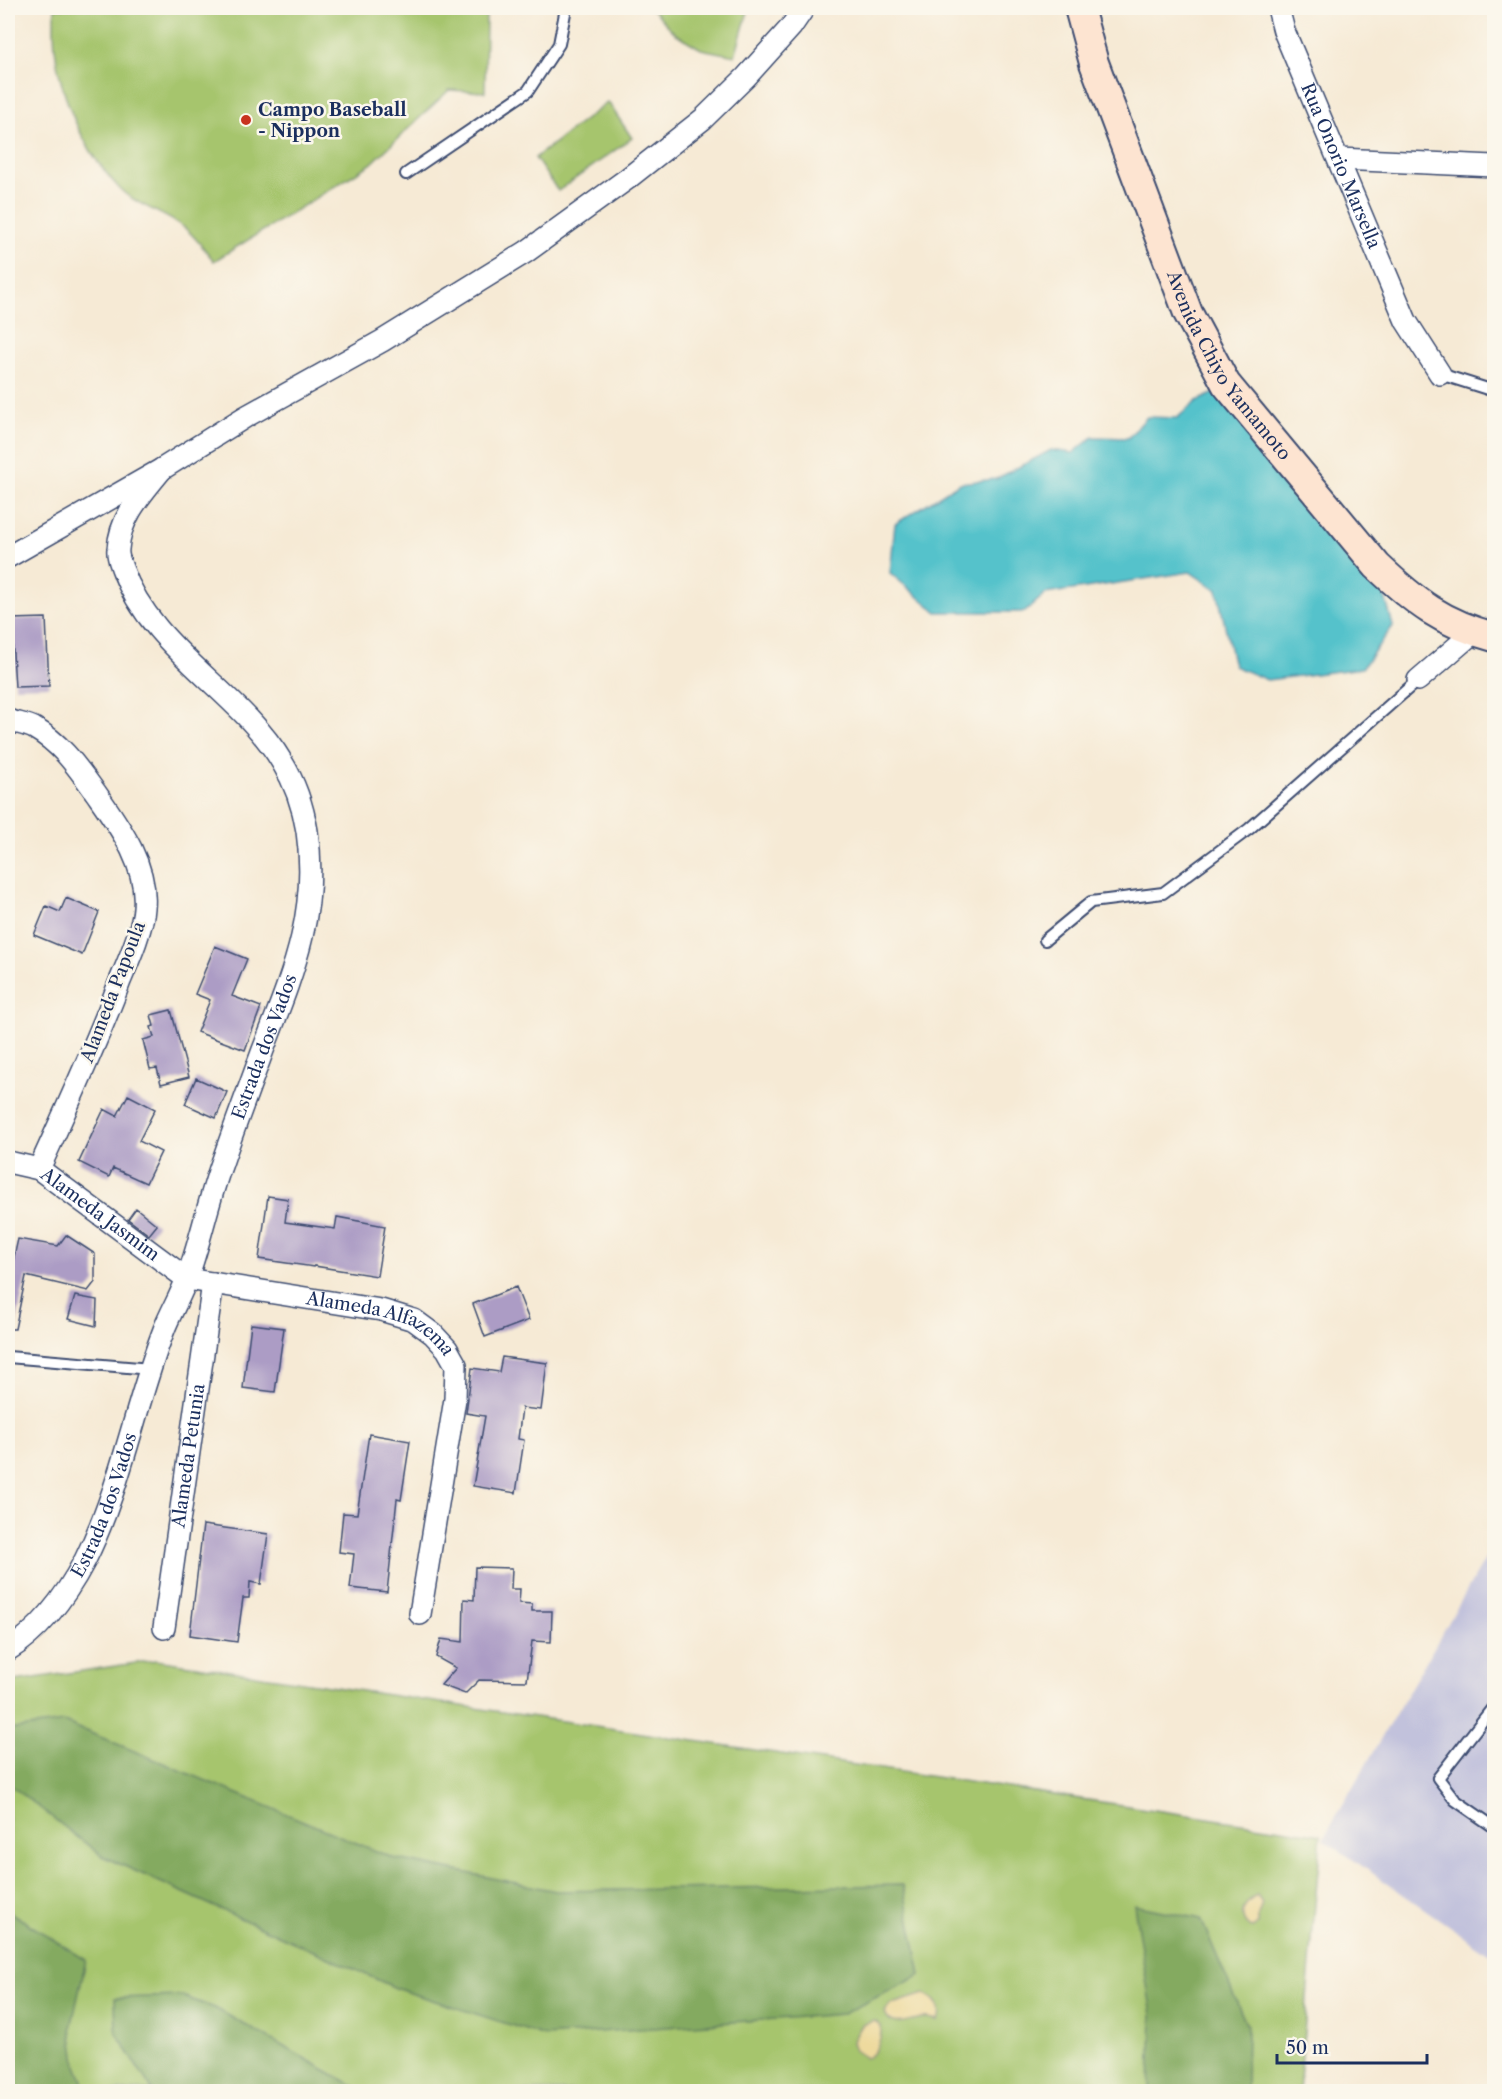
<svg xmlns="http://www.w3.org/2000/svg" width="1502" height="2099" font-family="'Libre Caslon Text',serif">
	<style>
		.industrial { fill: #c2c2dc }
		.green { fill: #a6c56d; stroke: #607a66; stroke-width: 1.5 }
		.forest { fill: #84aa60; stroke: #506c5f; stroke-width: 1.5 }
		.sand { fill: #eeda9e; stroke: #84847e; stroke-width: 1.5 }
		.water { fill: #55c2cb; stroke: #387894; stroke-width: 1.5 }
		.building { fill: #ac9cc5 }
		.lines { fill: none; stroke-linecap: round; stroke-linejoin: round }
		.lane-casing { stroke: #3c4b70; stroke-width: 14 }
		.street-casing { stroke: #3c4b70; stroke-width: 24 }
		.secondary-casing { stroke: #3c4b70; stroke-width: 32 }
		.lane { stroke: #fff; stroke-width: 10 }
		.street { stroke: #fff; stroke-width: 21 }
		.secondary { stroke: #fde4d1; stroke-width: 28 }
		.poi-dot { fill: #c8321e; stroke: #fbf7ec; stroke-width: 2 }
		.labels { text-anchor: middle; dominant-baseline: central; stroke-width: 5; stroke-linejoin: round; paint-order: stroke }
		.poi-label { font-size: 18px; font-weight: bold; fill: #1b2f5e; stroke: #fbf7ec; text-anchor: start }
		.street-label { font-size: 18px; fill: #1b2f5e; stroke: #fbf7ec }
	</style>
	<rect width="100%" height="100%" fill="#fbf7ec"/>
	<filter id="ink" filterUnits="userSpaceOnUse"><feTurbulence type="fractalNoise" baseFrequency=".0167" numOctaves="2"/><feDisplacementMap in="SourceGraphic" scale="12" xChannelSelector="R" yChannelSelector="G"/><feConvolveMatrix kernelMatrix="1 2 1 2 8 2 1 2 1" color-interpolation-filters="sRGB"/></filter>
	<filter id="wash" filterUnits="userSpaceOnUse"><feTurbulence type="fractalNoise" baseFrequency=".008" numOctaves="4" result="noise"/><feDisplacementMap in="SourceGraphic" scale="24" xChannelSelector="R" yChannelSelector="G"/><feGaussianBlur stdDeviation="1.35" result="paint"/><feColorMatrix in="noise" values="0 0 0 0 0 0 0 0 0 0 0 0 0 0 0 0 0 1.4 0 .05"/><feComposite in="paint" operator="in"/></filter>
	<g filter="url(#wash)">
		<rect width="100%" height="100%" fill="#f6ead5"/>
		<!-- industrial -->
		<path class="industrial" d="M1494,1544V1957L1323,1839Z"/>
		<!-- green -->
		<path class="green" d="M55,8H473L486,14L485,92L449,90L371,164L214,261C206,251 197,239 187,230C170,215 135,205 120,189C76,142 48,72 55,8Z
			M651,8H749L735,56L701,49L676,34Z
			M608,102L632,138L558,191L535,158Z
			M156,1660L1321,1835L1299,2091H8V1682Z"/>
		<!-- forest -->
		<path class="forest" d="M64,1722L393,1858L556,1891L903,1885L921,1975L843,2014L545,2036L398,1989L102,1856L8,1783V1730Z
			M1134,1905L1201,1919L1247,2026L1246,2091H1150L1152,2015Z
			M8,1911L86,1960L71,2028L76,2063L87,2091H8Z
			M182,1996L215,2008L363,2091H153L116,2033L115,1998Z"/>
		<!-- sand -->
		<path class="sand" d="M1257,1896L1262,1903L1258,1915V1925L1253,1928L1249,1927C1237,1917 1244,1901 1257,1896Z
			M924,1994C935,1998 943,2008 938,2020C933,2020 928,2017 924,2018C909,2019 891,2031 885,2012L890,2005Z
			M875,2021L881,2026C882,2037 877,2055 866,2058L855,2051L852,2042L862,2025Z"/>
		<!-- water -->
		<path class="water" d="M1219,391L1384,593L1393,626L1362,668L1267,680L1234,666L1217,590L1190,572L1045,594L1025,612H937L890,573L895,524L960,483L996,479L1051,450L1073,453L1093,437L1128,438L1147,417L1177,418L1197,401Z"/>
		<g id="blocks">
			<!-- building -->
			<path class="building" d="M46,618L49,686L15,687L11,619Z
				M66,898L99,912L82,955L34,935L46,906L60,912Z
				M215,946L247,959L232,996L261,1007L245,1050L197,1032L210,1000L195,994Z
				M171,1010L189,1077L161,1084L157,1068L150,1069L143,1040L154,1037L151,1027L154,1026L151,1015Z
				M196,1078L227,1092L216,1118L185,1104Z
				M128,1095L155,1109L139,1141L161,1152L146,1183L113,1168L109,1177L79,1162L104,1109L117,1116Z
				M268,1196L288,1199L285,1222L335,1229L337,1217L385,1226L377,1276L314,1266V1267L259,1259Z
				M136,1208L157,1225L149,1235L128,1219Z
				M66,1235L95,1254V1282L88,1291L26,1276L15,1329H8V1284L18,1239L58,1246Z
				M516,1287L529,1320L485,1337L473,1304Z
				M75,1296L97,1300L96,1326L68,1319Z
				M251,1324L284,1328L275,1392L243,1388Z
				M502,1357L547,1363L541,1410L522,1408L518,1439L524,1440L516,1493L473,1486L485,1416L466,1413L472,1368L499,1372Z
				M369,1434L410,1441L401,1500L397,1499L387,1592L350,1588L354,1554L339,1552L343,1513L357,1514Z
				M203,1525L268,1534L261,1584L250,1582L249,1598H243L237,1642L190,1635Z
				M475,1567L512,1568L511,1589H520L519,1603L532,1604V1611H552L551,1642L532,1641L527,1681L479,1680L465,1694L441,1685L456,1668L436,1657L441,1639L463,1642L464,1599L474,1600Z"/>
		</g>
	</g>
	<g filter="url(#ink)">
		<use href="#blocks" fill-opacity="0" stroke="#3c4b70" stroke-width="1.5"/>
		<g class="lines">
			<defs>
				<path id="lane" d="M406,174L528,91L559,44L566,8
					M1440,374L1494,391
					M1045,940L1091,902L1163,893L1249,829L1418,680
					M8,1357L151,1369
					M1494,1706L1438,1778L1455,1800L1494,1827"/>
				<g id="street">
					<path id="s1" d="M1278,8L1284,31L1406,321L1440,374"/>
					<path d="M1339,159L1494,166"/>
					<path d="M8,557L162,469L245,417L382,341L526,252L627,179L703,119L746,77L791,27L804,8"/>
					<path d="M1418,680L1474,632"/>
					<path d="M8,720C16,723 26,724 34,728C62,744 77,767 96,793C119,826 148,865 144,908C143,928 128,962 120,981C96,1045 67,1107 39,1169"/>
					<path id="s2" d="M8,1162L39,1169L187,1279L381,1310L414,1320L433,1334L447,1349L456,1365L455,1399L420,1614"/>
					<path id="s3" d="M164,1628L213,1283"/>
					<path id="s4" d="M8,1650C41,1630 67,1594 85,1560C122,1486 135,1403 165,1327C172,1310 181,1295 187,1278C201,1240 208,1201 222,1163C235,1125 249,1088 263,1050C292,975 319,913 307,831C303,807 295,783 282,762C239,690 151,650 122,568C120,562 117,556 118,549C120,516 143,493 162,469"/>
				</g>
				<g id="secondary">
					<path id="s5" d="M1079,8L1094,63L1188,313L1226,384L1377,566C1415,602 1442,623 1494,637"/>
				</g>
			</defs>
			<!-- lane casing -->
			<use href="#lane" class="lane-casing"/>
			<!-- street casing -->
			<use href="#street" class="street-casing"/>
			<!-- secondary casing -->
			<use href="#secondary" class="secondary-casing"/>
			<!-- lane -->
			<use href="#lane" class="lane"/>
			<!-- street -->
			<use href="#street" class="street"/>
			<!-- secondary -->
			<use href="#secondary" class="secondary"/>
		</g>
	</g>
	<!-- markers -->
	<circle class="poi-dot" cx="246" cy="120" r="6"/>
	<g class="labels">
		<!-- poi labels -->
		<g class="poi-label">
			<text x="258" y="110">Campo Baseball<tspan x="258" dy="21">- Nippon</tspan></text>
		</g>
		<!-- street labels -->
		<g class="street-label">
			<text stroke="none"><textPath href="#s1" startOffset="170">Rua Onorio Marsella</textPath></text>
			<text stroke="none"><textPath href="#s5" startOffset="390">Avenida Chiyo Yamamoto</textPath></text>
			<text transform="translate(113 992) rotate(-69)">Alameda Papoula</text>
			<text stroke="none"><textPath href="#s4" startOffset="664">Estrada dos Vados</textPath></text>
			<text stroke="none"><textPath href="#s2" startOffset="108">Alameda Jasmim</textPath></text>
			<text stroke="none"><textPath href="#s2" startOffset="417">Alameda Alfazema</textPath></text>
			<text stroke="none"><textPath href="#s3" startOffset="174">Alameda Petunia</textPath></text>
			<text stroke="none"><textPath href="#s4" startOffset="178">Estrada dos Vados</textPath></text>
		</g>
	</g>
	<!-- margin -->
	<rect width="1502" height="2099" fill="none" stroke="#fbf7ec" stroke-width="30"/>
	<!-- scale -->
	<path d="M1277 2054v9h150v-9" fill="none" stroke="#1b2f5e" stroke-width="3"/>
	<text x="1286" y="2054" font-size="18" fill="#1b2f5e" stroke="#fbf7ec" stroke-width="4.5" paint-order="stroke">50 m</text>
</svg>
